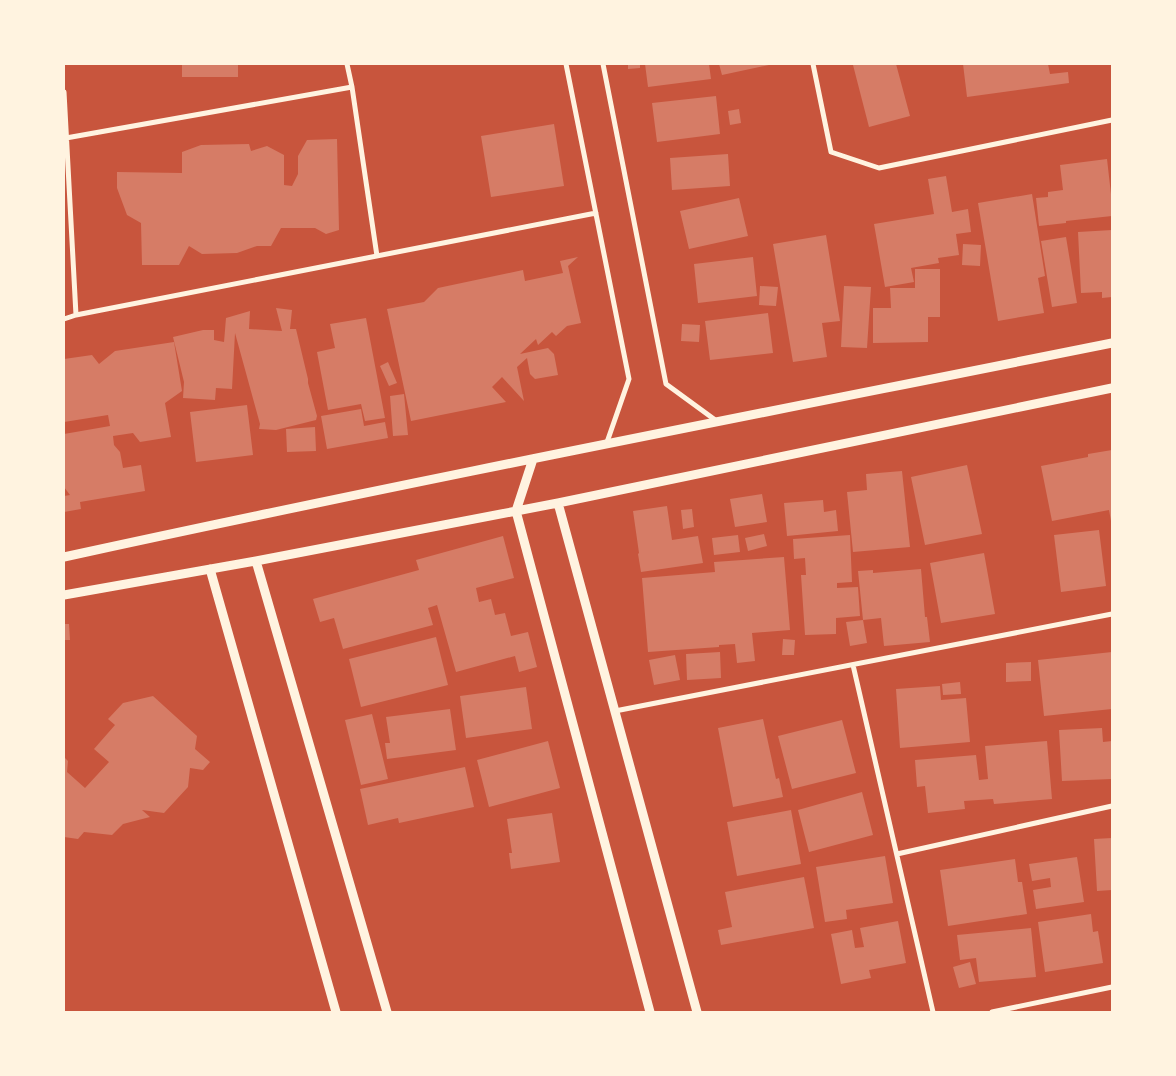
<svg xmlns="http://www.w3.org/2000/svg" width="1176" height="1076" font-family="Spectral,serif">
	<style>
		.building { fill: #d67c66 }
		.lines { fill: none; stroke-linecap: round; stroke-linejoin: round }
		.minor { stroke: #fff3e0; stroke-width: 5 }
		.tertiary { stroke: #fff3e0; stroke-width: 9 }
	</style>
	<rect width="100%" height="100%" fill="#c8553d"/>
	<!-- building -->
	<path class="building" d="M182,64H238V77H182Z
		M628,64H640V68L628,69Z
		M645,64H709L711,79L648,87Z
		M719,64H769V65L722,75Z
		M857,64H896L910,116L869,127L853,65Z
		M963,64H1048L1050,74L1068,72L1069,83L967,97Z
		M716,96L720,134L657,142L652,103Z
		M739,109L741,123L730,125L728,111Z
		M554,124L564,186L491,197L481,136Z
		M337,139L339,230L326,234L315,228H281L271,246H257L237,253L202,254L189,246L179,265H142L141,223L127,215L117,188V172L182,173V152L201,145L249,144L251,151L267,146L284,155V185L292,186L298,174V156L307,140Z
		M728,154L730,186L672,190L670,158Z
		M1107,159L1112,203V216L1066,221V223L1039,226L1036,198L1048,197V192L1063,190L1060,165Z
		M946,176L952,212L968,209L971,232L956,234L959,255L938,258L939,263L911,268L914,282L885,287L874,224L934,214L928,179Z
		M1032,194L1045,276L1038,278L1044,313L998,321L978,203Z
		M739,198L748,236L689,249L680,211Z
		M1112,230V297L1102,298V292L1081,293L1078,232Z
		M826,235L840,321L822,323L827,357L793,362L773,244Z
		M1066,237L1077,303L1052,307L1041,241Z
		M963,244L981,245L980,266L962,265Z
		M578,257L568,266L581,323L567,326L556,336L552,332L538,345L536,339L520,354L548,348L554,354L558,375L535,379L530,374L527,358L517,367L524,401L502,377L492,387L506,402L411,421L387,309L424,302L438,288L523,270L525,281L563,273L560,261Z
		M753,257L757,296L698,303L694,264Z
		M915,269H940V317H928V342L873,343V308H891L890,288H915Z
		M760,286L778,287L776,306L759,305Z
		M844,286L871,287L867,348L841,347Z
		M276,308L292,310L290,329H296L308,379V383L317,416L316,420L276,430L259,429L260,424L235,333L232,389L216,388L215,400L183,398L184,382L173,337L203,330H214V340L224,342L226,318L250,311L249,329L282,331Z
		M768,313L773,353L710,360L705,321Z
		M366,318L385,418L365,421L361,404L328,410L317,352L335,348L330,324Z
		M682,324L700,325L699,342L681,341Z
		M174,342L182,391L165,403L171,437L140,442L133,433L113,436L114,445L120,452L123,468L141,465L145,491L80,502L81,509L64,512V496L70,495L64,487V434L110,426L108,415L64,422V359L92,355L99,364L115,351Z
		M388,362L397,383L389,386L380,366Z
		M404,394L408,435L393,436L390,396Z
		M247,405L253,455L196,462L190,412Z
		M361,409L364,426L385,422L388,438L327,449L321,416Z
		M315,427L316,451L287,452L286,429Z
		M1112,450V521H1111L1109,510L1052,521L1041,466L1088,457V454Z
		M967,465L982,534L925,545L911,477Z
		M902,471L910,547L853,552L847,492L867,490L866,474Z
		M762,494L767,522L735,527L730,499Z
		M823,500L824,512L836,510L838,531L787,536L784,503Z
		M667,506L672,540L698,536L703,563L641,572L638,554L639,553L633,511Z
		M692,509L694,527L683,529L681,510Z
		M1099,530L1106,586L1061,592L1054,535Z
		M764,534L767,546L748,551L745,538Z
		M738,535L740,552L714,555L712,538Z
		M850,535L852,582L837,583V588L858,587L860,616L836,618V634L805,635L801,575H806L805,558L794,559L793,539Z
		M503,536L514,578L476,588L479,602L491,599L495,615L505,613L511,636L528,632L537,667L519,672L515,656L456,672L437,605L428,608L433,625L343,649L334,618L320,622L313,599L419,570L416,560Z
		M984,553L995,614L941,623L930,563Z
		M784,557L790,630L752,633L755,661L737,663L735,644L719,645V647L648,652L642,578L715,572L714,562Z
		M921,569L925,617H927L930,642L884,646L881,618L863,620L858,571L873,570V573Z
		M863,620L867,643L850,646L846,622Z
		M64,624H69L70,640H64Z
		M436,637L448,685L361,707L349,659Z
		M783,639L795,640L794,655H782Z
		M720,652L721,678L687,680L686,654Z
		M1112,652V709L1044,716L1038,660Z
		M675,655L680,680L654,685L649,660Z
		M1031,662V681L1006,682V663Z
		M960,682L961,694L943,695L942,684Z
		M940,686L941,700L966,698L970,742L900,748L896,689Z
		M526,687L532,729L466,738L460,696Z
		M153,696L197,736L195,749L210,762L203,770L190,768L188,787L164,813L142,810L150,817L123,824L112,835L84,832L78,839L64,837V757L68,761L67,772L85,788L109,762L94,749L115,725L108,719L123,703Z
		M450,709L456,750L387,759L385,743H390L386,717Z
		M372,714L388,779L361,785L345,720Z
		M763,719L776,779L779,778L783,797L733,807L718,728Z
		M842,720L856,773L792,789L778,736Z
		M1102,728L1103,742L1112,741V779L1062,781L1059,730Z
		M548,741L560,788L489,807L477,760Z
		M1047,741L1052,799L994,804L993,799L964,801L965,809L928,813L925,786L917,787L915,760L976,755L979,780L988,779L985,746Z
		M465,767L474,807L399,823L398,818L368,825L360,789Z
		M862,792L873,835L809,852L798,810Z
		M791,810L801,864L737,876L727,822Z
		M552,813L560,862L511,869L509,853H512L507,819Z
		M1112,838V890L1097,891L1094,839Z
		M885,856L893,903L846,910L847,919L825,922L816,867Z
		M1077,857L1084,902L1036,909L1033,890L1051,887L1050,878L1032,881L1029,864Z
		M1015,859L1018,882H1022L1027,914L948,926L940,870Z
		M804,877L814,928L721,945L718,930L732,927L725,892Z
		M1091,914L1093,932L1098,931L1103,963L1045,972L1038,922Z
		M898,921L906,963L869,970L871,978L841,984L831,934L852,930L855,948L864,947L860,928Z
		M1031,928L1036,977L979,982L976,958L960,960L957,935Z
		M970,962L976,984L959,988L953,967Z"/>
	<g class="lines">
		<!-- minor -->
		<path class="minor" d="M347,64L352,87L377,256
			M566,64L629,379L606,445
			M603,64L666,384L718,422
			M813,64L831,152L879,168L1112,120
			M64,92L76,315
			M66,138L352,87
			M64,319L76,315L596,213
			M853,665L933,1012
			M615,711L1112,614
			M897,854L1112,806
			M992,1012L1112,987"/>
		<!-- tertiary -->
		<path class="tertiary" d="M533,459L516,511L650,1012
			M558,503L697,1012
			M64,557C412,481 763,413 1112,343
			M256,561L387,1012
			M210,569L336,1012
			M64,595L256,561L558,503L1112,388"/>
	</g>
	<!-- border -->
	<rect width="1176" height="1076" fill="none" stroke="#fff3e0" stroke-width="130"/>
</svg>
